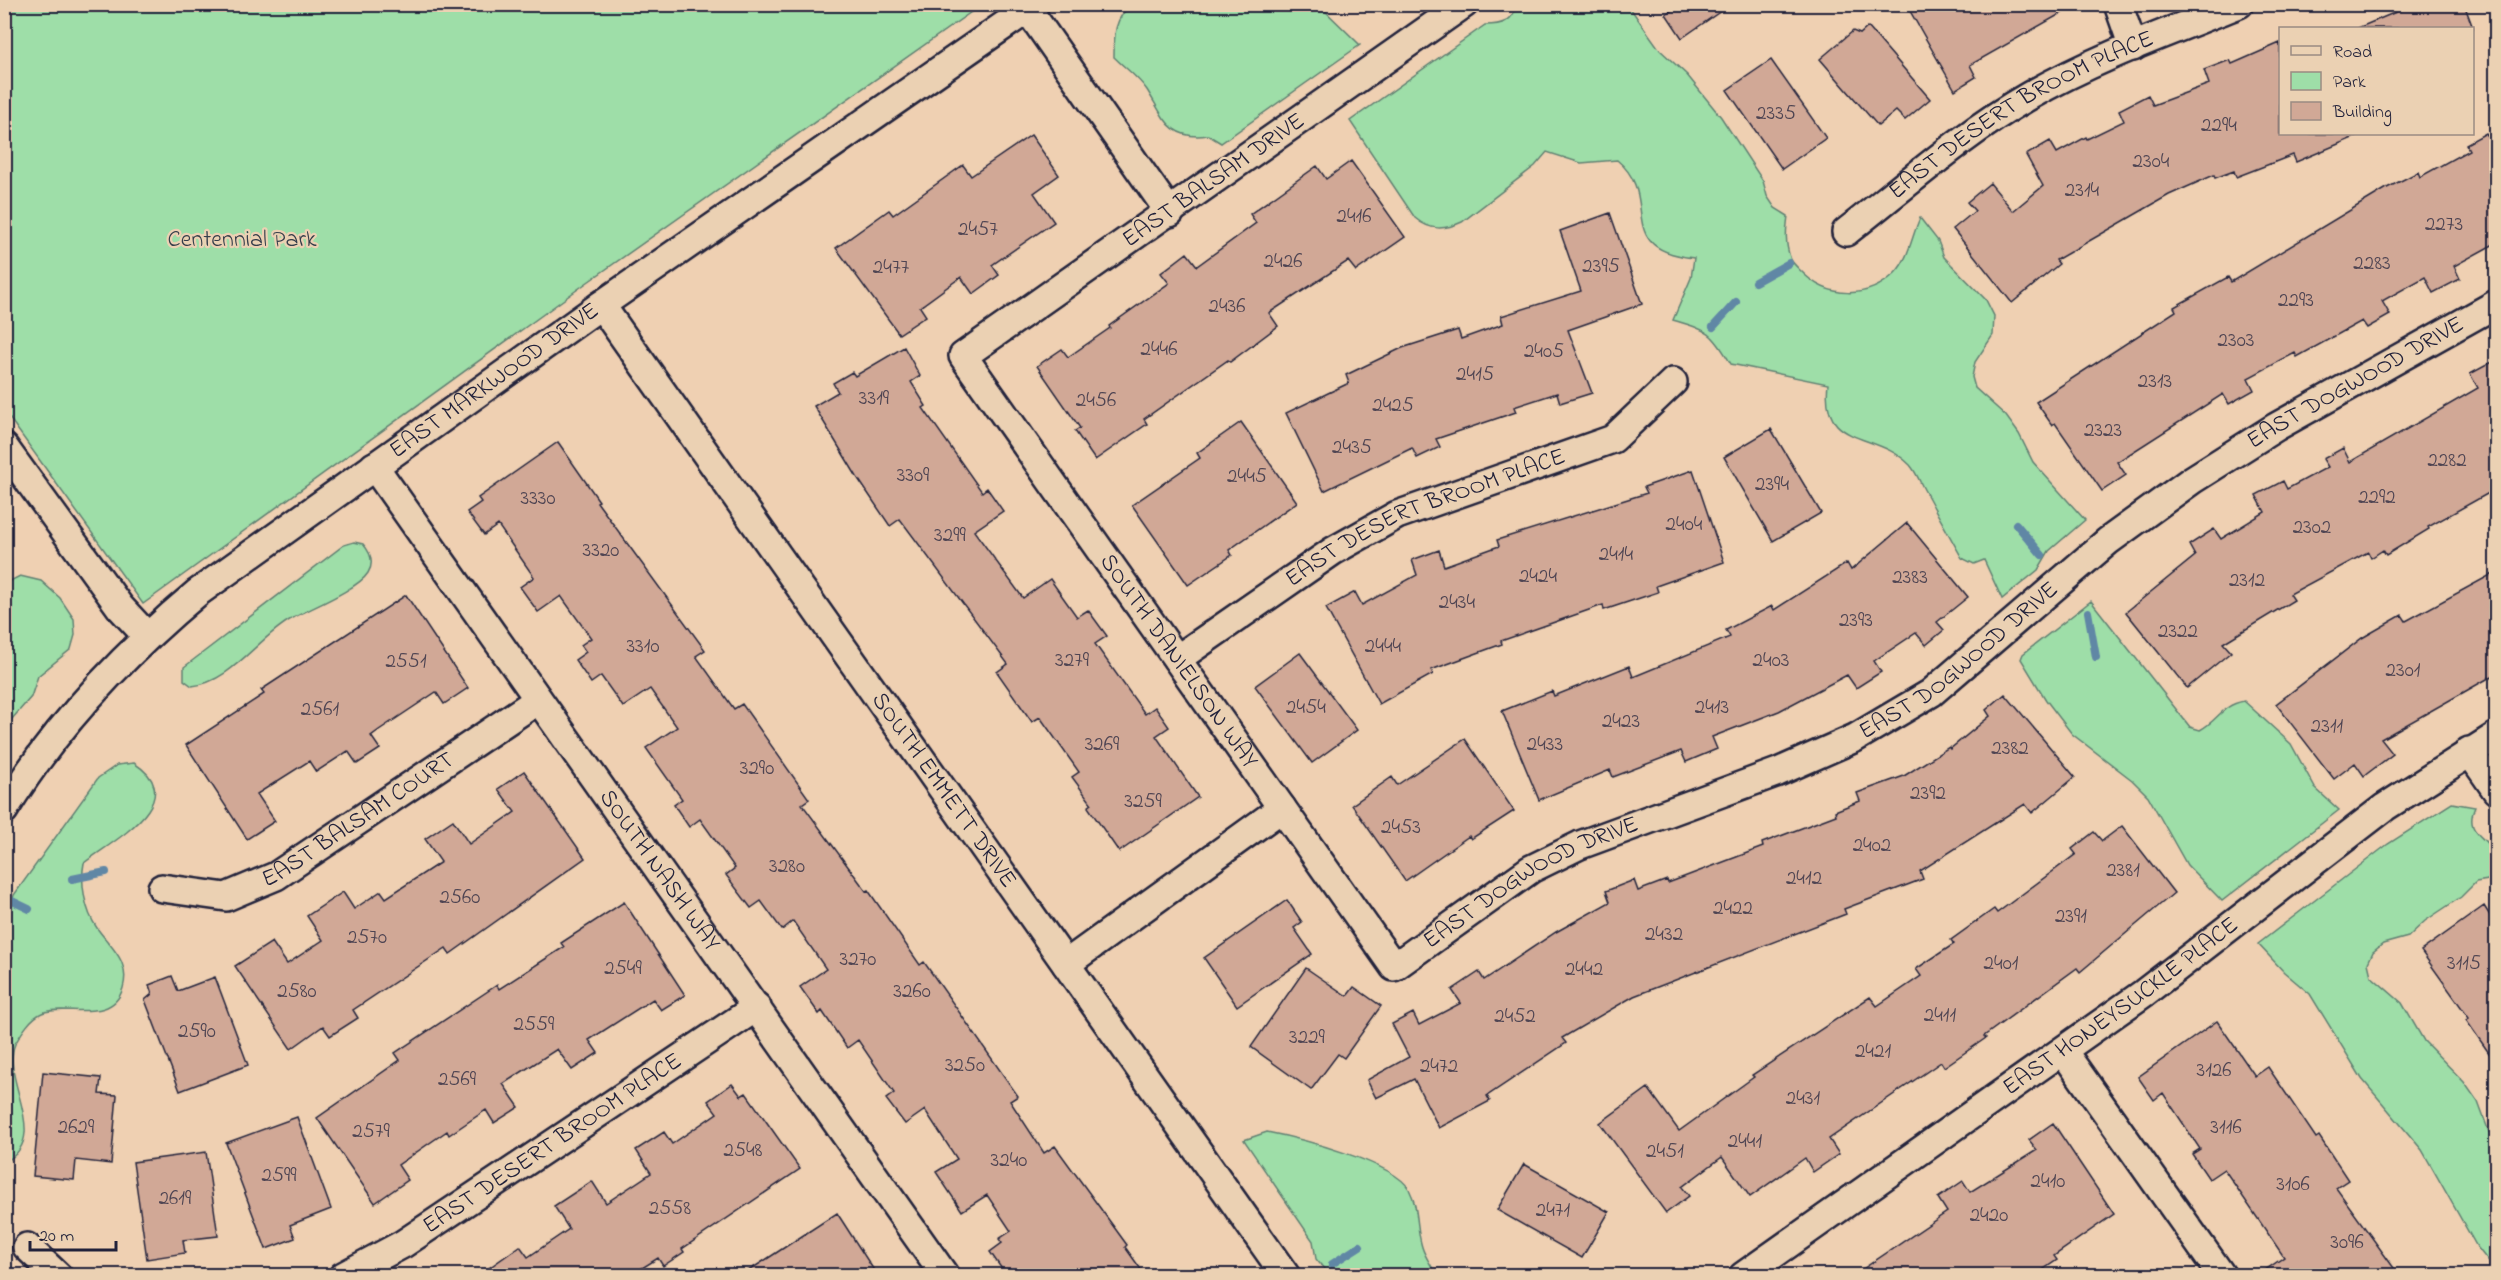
<svg xmlns="http://www.w3.org/2000/svg" width="2501" height="1280" font-family="'Indie Flower',sans-serif">
	<style>
		.green { fill: #9edea8; stroke: #608072; stroke-width: 1.5 }
		.lines { fill: none; stroke-linecap: round; stroke-linejoin: round }
		.stream { stroke: #6187a5; stroke-width: 8 }
		.building { fill: #d1a896; stroke: #22223b; stroke-width: 1.5 }
		.street-casing { stroke: #22223b; stroke-width: 32 }
		.street { stroke: #ebd1b3; stroke-width: 27 }
		.labels { text-anchor: middle; dominant-baseline: central; stroke-width: 4.5; stroke-linejoin: round; paint-order: stroke }
		.number-label { font-size: 21px; fill: #4e4452 }
		.street-label { font-size: 24px; fill: #22223b; stroke: #ebd1b3 }
		.park-label { font-size: 24px; fill: #353e4b; stroke: #ebd1b3 }
	</style>
	<rect width="100%" height="100%" fill="#efd0b2"/>
	<filter id="ink" filterUnits="userSpaceOnUse"><feTurbulence type="fractalNoise" baseFrequency=".0167" numOctaves="2"/><feDisplacementMap in="SourceGraphic" scale="12" xChannelSelector="R" yChannelSelector="G"/><feConvolveMatrix kernelMatrix="1 2 1 2 8 2 1 2 1" color-interpolation-filters="sRGB"/></filter>
	<g filter="url(#ink)">
		<!-- green -->
		<path class="green" d="M1517,4L1628,5L1660,50L1687,75L1721,117L1763,181L1767,196L1775,208L1788,216C1786,230 1785,243 1790,257C1791,262 1797,267 1801,271C1827,299 1868,300 1895,273C1909,259 1912,235 1920,218L1938,241L1944,257L1986,300L1994,316L1993,335L1975,362L1972,377L1975,388L2006,416L2019,434L2033,462L2085,520L2049,551L2038,570L2002,599L1984,560L1974,564L1962,558C1950,537 1938,515 1926,493C1921,485 1917,473 1910,465C1876,430 1820,449 1828,384L1731,364C1712,331 1709,331 1673,320L1691,278L1694,258C1611,249 1663,198 1617,160L1581,163L1547,152L1535,166L1462,222C1445,230 1430,231 1415,218L1350,121L1485,25C1502,25 1513,22 1517,4Z
			M4,5L5,4L981,5L585,284L143,604L5,412Z
			M1133,5H1319L1360,45L1221,143L1208,135C1169,141 1164,117 1147,90C1139,78 1124,67 1114,57C1114,36 1114,16 1133,5Z
			M354,542L363,544C370,552 375,562 368,573C358,589 311,608 293,618C259,636 232,682 192,686L184,680V667L344,545Z
			M20,576L41,581L60,598L74,619L75,635L71,649L38,676L31,697L5,727V587L6,583Z
			M2091,601L2190,727L2200,730C2220,719 2220,706 2244,701L2291,744L2315,788L2339,810L2222,901L2187,865L2148,796L2132,780L2072,734L2046,700L2021,659L2023,654Z
			M134,763C192,800 112,841 84,863C80,883 85,911 97,928C110,947 131,961 123,988C112,1025 65,1003 42,1013C30,1018 21,1034 15,1044C0,1079 52,1137 5,1162V928L14,895L98,778L117,765Z
			M2452,803L2475,807C2462,836 2492,836 2496,860C2497,864 2496,870 2496,874L2488,880L2476,882L2461,897L2425,921L2408,937L2383,944L2373,952L2368,963L2371,976L2402,1003L2424,1041L2464,1082L2478,1102L2489,1132L2496,1141V1271L2477,1247L2422,1150L2362,1079L2310,994L2284,972L2258,944L2388,844Z
			M1267,1132C1298,1138 1394,1162 1409,1189C1419,1208 1416,1228 1422,1247C1425,1257 1432,1266 1436,1275H1329L1316,1259L1313,1241L1244,1140Z"/>
		<g class="lines">
			<!-- stream -->
			<path class="stream" d="M1755,282L1789,263
				M1713,327L1736,302
				M2016,524L2042,555
				M2088,612L2096,657
				M72,879L106,872
				M4,897L29,909
				M1332,1264L1360,1246"/>
		</g>
		<!-- building -->
		<path class="building" d="M1681,4H1731L1682,38L1666,14Z
			M1906,4H2078L1970,65L1976,77L1955,90Z
			M2415,4H2464L2473,28H2358Z
			M1868,27L1930,99L1905,120L1896,111L1878,126L1820,59L1853,31L1860,34Z
			M2280,43V134H2362L2296,162L2293,155L2236,177L2234,171L2215,178L2214,175L2169,195L2056,260L2059,264L2012,303L1953,229L1975,211L1967,202L1990,183L2013,211L2043,186L2026,155L2050,141L2057,153L2086,137L2087,139L2124,121L2119,110L2148,95L2153,105L2209,84L2204,70L2230,60L2232,64Z
			M1771,60L1826,138L1782,169L1727,90Z
			M2486,133L2496,151V243L2454,266L2460,279L2433,293L2425,277L2382,301L2390,315L2367,328L2362,321L2297,357L2295,353L2248,378L2254,390L2229,404L2223,394L2117,462L2126,475L2102,491L2055,423L2052,425L2036,402L2176,311L2174,307L2228,277L2231,282L2387,188L2418,172L2420,177L2469,150L2466,144Z
			M1031,135L1059,175L1034,193L1054,222L992,265L999,275L973,294L961,277L920,307L926,316L899,334L836,248L889,210L893,215L963,165L971,176Z
			M1351,161L1405,237L1356,271L1348,261L1269,313L1278,326L1230,362L1228,360L1144,419L1147,424L1095,460L1075,431L1080,428L1037,366L1062,349L1068,357L1110,328L1109,326L1169,283L1161,273L1187,253L1197,266L1256,223L1250,214L1317,166L1326,179Z
			M1610,213L1642,304L1568,330L1592,393L1560,403L1557,393L1514,407L1516,412L1436,439L1440,447L1417,458L1412,448L1324,491L1286,413L1349,383L1346,375L1402,348L1458,330L1461,339L1503,324L1501,316L1581,291L1560,231Z
			M904,347L920,376L911,382L926,406L923,408L982,492L987,488L1003,511L974,531L1023,598L1050,579L1077,617L1088,610L1107,636L1095,644L1145,714L1155,707L1169,727L1156,736L1198,797L1119,852L1088,807L1092,804L1072,777L1079,772L1040,717L1032,722L997,672L1008,664L900,519L890,526L857,477L814,406L838,392L833,383L852,372L855,376Z
			M2496,360V489L2428,527L2429,529L2386,555L2383,550L2371,558L2368,552L2290,594L2294,600L2223,643L2231,652L2187,688L2126,612L2195,556L2189,545L2214,529L2221,539L2265,512L2256,495L2283,481L2287,489L2328,467L2323,459L2343,448L2350,462L2478,388L2470,374Z
			M1241,422L1297,502L1229,550L1232,555L1188,585L1132,505L1200,458L1197,453Z
			M1771,429L1821,513L1773,541L1724,457Z
			M558,442L599,501L597,502L705,650L696,656L734,709L742,704L809,799L802,804L866,891L868,890L920,965L924,962L1018,1096L1010,1101L1044,1153L1055,1146L1127,1245L1125,1247L1145,1275H1006L990,1252L1002,1243L999,1239L1011,1231L987,1195L962,1211L936,1172L957,1159L925,1110L905,1124L886,1099L894,1093L858,1040L847,1048L822,1011L819,1014L800,987L826,969L793,921L782,930L761,901L751,908L726,875L735,868L700,819L689,827L674,805L682,799L646,748L677,727L650,689L623,707L601,676L591,683L575,660L586,652L581,645L591,638L561,596L538,612L520,587L534,577L498,525L484,535L467,512L481,502L478,498Z
			M1693,470L1724,562L1656,586L1658,592L1604,610L1603,605L1501,641L1502,644L1431,670L1433,674L1379,704L1326,608L1355,592L1362,605L1417,575L1412,560L1439,550L1444,566L1499,546L1497,540L1647,493L1644,487Z
			M1907,523L1968,597L1937,622L1944,630L1926,645L1916,633L1874,661L1881,672L1856,688L1847,675L1779,711L1712,737L1717,749L1686,762L1681,751L1613,777L1610,770L1539,800L1502,711L1552,691L1554,696L1629,666L1633,677L1730,637L1726,630L1772,606L1774,610L1847,563L1851,570Z
			M2496,572V674L2381,739L2393,754L2364,776L2355,763L2334,779L2276,704L2362,638L2402,615L2406,621Z
			M406,595L468,688L444,704L436,692L379,730L371,736L380,749L357,764L348,751L316,772L309,761L257,794L275,821L247,839L186,745L264,694L261,690Z
			M1300,653L1357,730L1312,763L1255,686Z
			M2005,694L2075,777L2032,813L2025,804L1920,871L1923,879L1844,909L1846,914L1634,996L1562,1038L1566,1043L1487,1096L1490,1101L1439,1128L1414,1079L1376,1098L1367,1080L1409,1057L1392,1024L1413,1013L1419,1025L1461,1003L1452,990L1479,972L1484,980L1556,932L1610,902L1606,891L1634,880L1638,891L1667,880L1668,883L1763,847L1762,843L1836,815L1835,811L1860,801L1857,793L1904,776L1949,747L1950,749L1990,716L1986,710Z
			M1465,739L1514,811L1471,839L1469,836L1405,881L1352,805L1392,777L1397,785Z
			M524,771L585,858L450,954L446,948L353,1010L358,1018L330,1036L323,1026L291,1049L235,966L272,942L287,964L323,940L307,916L343,892L354,909L381,891L386,898L441,862L425,839L453,820L469,844L515,812L498,789Z
			M2122,826L2174,893L2080,972L2077,968L1984,1036L1986,1038L1944,1067L1941,1062L1829,1139L1839,1154L1813,1172L1805,1158L1750,1197L1722,1157L1682,1187L1689,1196L1666,1213L1600,1123L1648,1088L1679,1131L1754,1077L1752,1075L1870,997L1877,1006L1921,976L1916,969L1954,944L1951,940L1994,909L1997,913L2076,854L2072,849L2094,832L2102,841Z
			M1287,900L1302,922L1294,928L1312,954L1237,1006L1204,958Z
			M624,902L685,995L661,1010L653,999L589,1040L598,1053L572,1070L557,1049L503,1084L519,1107L494,1123L486,1110L449,1135L447,1131L398,1165L408,1180L375,1203L317,1118L400,1060L395,1053L497,985L499,989L564,947L561,943Z
			M2484,906L2496,925V1063L2466,1020L2469,1018L2421,951Z
			M1306,968L1347,996L1354,987L1381,1006L1344,1058L1338,1054L1311,1090L1251,1047Z
			M172,976L178,991L215,977L248,1065L180,1091L145,1000L152,994L149,985Z
			M2217,1021L2255,1076L2268,1067L2316,1138L2319,1136L2348,1180L2336,1188L2399,1275H2258L2284,1257L2224,1169L2209,1179L2192,1154L2200,1149L2163,1093L2154,1100L2138,1077Z
			M43,1072L101,1078L99,1094L117,1095L111,1164L76,1160L74,1180L33,1176Z
			M732,1084L741,1096L746,1093L800,1169L682,1249L684,1252L663,1266L658,1258L631,1275H479L520,1246L528,1257L569,1229L554,1206L592,1181L606,1203L651,1173L636,1150L664,1132L672,1144L717,1113L708,1101Z
			M297,1117L331,1209L290,1225L295,1238L266,1249L226,1143Z
			M2053,1123L2114,1214L2054,1256L2057,1260L2035,1275H1854L1947,1212L1938,1198L1963,1181L1970,1192L2037,1150L2029,1140Z
			M206,1152L218,1236L183,1240L185,1253L147,1259L133,1162Z
			M1524,1164L1609,1212L1582,1258L1497,1210Z
			M837,1213L877,1275H742L776,1253Z"/>
		<g class="lines">
			<defs>
				<g id="street">
					<path d="M1024,4L1170,213"/>
					<path id="s1" d="M1464,4L963,356L1394,967L1531,869L1580,845L1778,772L1855,738L1931,693L2108,541L2192,480L2276,427L2496,304"/>
					<path d="M2118,4L2133,47"/>
					<path id="s2" d="M1846,232C1905,186 1964,133 2029,96C2095,58 2169,32 2239,4"/>
					<path id="s3" d="M601,305L1286,1276"/>
					<path d="M4,447L120,607L147,636"/>
					<path id="s4" d="M374,466L945,1276"/>
					<path id="s5" d="M1177,659L1333,551L1397,515L1613,439L1673,382"/>
					<path d="M2469,751L2496,790"/>
					<path id="s6" d="M4,810C55,727 123,655 197,593L601,305L1035,4"/>
					<path id="s7" d="M162,888L226,897L276,876L538,700"/>
					<path d="M1066,964L1282,808"/>
					<path d="M2063,1051L2222,1276"/>
					<path d="M27,1247L58,1276"/>
					<path id="s8" d="M343,1276L403,1244L757,1007"/>
					<path id="s9" d="M1743,1276L2144,993L2385,807L2496,736"/>
				</g>
			</defs>
			<!-- street casing -->
			<use href="#street" class="street-casing"/>
			<!-- street -->
			<use href="#street" class="street"/>
		</g>
	</g>
	<g class="labels">
		<!-- number labels -->
		<g class="number-label">
			<text x="1776" y="114">2335</text>
			<text x="2219" y="126">2294</text>
			<text x="2151" y="162">2304</text>
			<text x="2082" y="191">2314</text>
			<text x="1354" y="217">2416</text>
			<text x="2444" y="225">2273</text>
			<text x="978" y="230">2457</text>
			<text x="1283" y="262">2426</text>
			<text x="2372" y="264">2283</text>
			<text x="1601" y="267">2395</text>
			<text x="891" y="268">2477</text>
			<text x="2296" y="301">2293</text>
			<text x="1227" y="307">2436</text>
			<text x="2236" y="341">2303</text>
			<text x="1159" y="350">2446</text>
			<text x="1544" y="352">2405</text>
			<text x="1475" y="375">2415</text>
			<text x="2155" y="382">2313</text>
			<text x="874" y="399">3319</text>
			<text x="1096" y="401">2456</text>
			<text x="1393" y="406">2425</text>
			<text x="2103" y="431">2323</text>
			<text x="1352" y="448">2435</text>
			<text x="2447" y="461">2282</text>
			<text x="913" y="476">3309</text>
			<text x="1247" y="477">2445</text>
			<text x="1772" y="485">2394</text>
			<text x="2377" y="498">2292</text>
			<text x="538" y="499">3330</text>
			<text x="1684" y="525">2404</text>
			<text x="2312" y="528">2302</text>
			<text x="950" y="536">3299</text>
			<text x="601" y="551">3320</text>
			<text x="1616" y="555">2414</text>
			<text x="1538" y="577">2424</text>
			<text x="1910" y="578">2383</text>
			<text x="2247" y="581">2312</text>
			<text x="1457" y="603">2434</text>
			<text x="1856" y="621">2393</text>
			<text x="2178" y="632">2322</text>
			<text x="643" y="647">3310</text>
			<text x="1383" y="647">2444</text>
			<text x="1072" y="661">3279</text>
			<text x="1771" y="661">2403</text>
			<text x="406" y="662">2551</text>
			<text x="2403" y="671">2301</text>
			<text x="1306" y="708">2454</text>
			<text x="1712" y="708">2413</text>
			<text x="320" y="710">2561</text>
			<text x="1621" y="722">2423</text>
			<text x="2327" y="727">2311</text>
			<text x="1102" y="745">3269</text>
			<text x="1545" y="745">2433</text>
			<text x="2010" y="749">2382</text>
			<text x="757" y="769">3290</text>
			<text x="1928" y="794">2392</text>
			<text x="1143" y="802">3259</text>
			<text x="1401" y="828">2453</text>
			<text x="1872" y="846">2402</text>
			<text x="787" y="867">3280</text>
			<text x="2123" y="871">2381</text>
			<text x="1804" y="879">2412</text>
			<text x="460" y="898">2560</text>
			<text x="1733" y="909">2422</text>
			<text x="2071" y="917">2391</text>
			<text x="1664" y="935">2432</text>
			<text x="367" y="938">2570</text>
			<text x="858" y="960">3270</text>
			<text x="2001" y="964">2401</text>
			<text x="2464" y="964">3115</text>
			<text x="623" y="969">2549</text>
			<text x="1584" y="970">2442</text>
			<text x="297" y="992">2580</text>
			<text x="912" y="992">3260</text>
			<text x="1940" y="1016">2411</text>
			<text x="1515" y="1017">2452</text>
			<text x="534" y="1025">2559</text>
			<text x="197" y="1032">2590</text>
			<text x="1307" y="1038">3229</text>
			<text x="1873" y="1052">2421</text>
			<text x="965" y="1066">3250</text>
			<text x="1439" y="1067">2472</text>
			<text x="2214" y="1071">3126</text>
			<text x="457" y="1080">2569</text>
			<text x="1803" y="1099">2431</text>
			<text x="76" y="1128">2629</text>
			<text x="2226" y="1128">3116</text>
			<text x="371" y="1132">2579</text>
			<text x="1745" y="1142">2441</text>
			<text x="743" y="1151">2548</text>
			<text x="1665" y="1152">2451</text>
			<text x="1009" y="1161">3240</text>
			<text x="279" y="1176">2599</text>
			<text x="2048" y="1182">2410</text>
			<text x="2293" y="1185">3106</text>
			<text x="175" y="1199">2619</text>
			<text x="670" y="1209">2558</text>
			<text x="1553" y="1211">2471</text>
			<text x="1989" y="1216">2420</text>
			<text x="2347" y="1243">3096</text>
		</g>
		<!-- street labels -->
		<g class="street-label">
			<text stroke="none"><textPath href="#s2" startOffset="212">EAST DESERT BROOM PLACE</textPath></text>
			<text transform="translate(1214 181) rotate(-35)">EAST BALSAM DRIVE</text>
			<text stroke="none"><textPath href="#s6" startOffset="657">EAST MARKWOOD DRIVE</textPath></text>
			<text stroke="none"><textPath href="#s1" startOffset="2494">EAST DOGWOOD DRIVE</textPath></text>
			<text stroke="none"><textPath href="#s5" startOffset="288">EAST DESERT BROOM PLACE</textPath></text>
			<text stroke="none"><textPath href="#s1" startOffset="2008">EAST DOGWOOD DRIVE</textPath></text>
			<text stroke="none"><textPath href="#s1" startOffset="986">SOUTH DANIELSON WAY</textPath></text>
			<text stroke="none"><textPath href="#s3" startOffset="594">SOUTH EMMETT DRIVE</textPath></text>
			<text stroke="none"><textPath href="#s7" startOffset="218">EAST BALSAM COURT</textPath></text>
			<text stroke="none"><textPath href="#s4" startOffset="495">SOUTH NASH WAY</textPath></text>
			<text stroke="none"><textPath href="#s1" startOffset="1522">EAST DOGWOOD DRIVE</textPath></text>
			<text stroke="none"><textPath href="#s9" startOffset="464">EAST HONEYSUCKLE PLACE</textPath></text>
			<text stroke="none"><textPath href="#s8" startOffset="248">EAST DESERT BROOM PLACE</textPath></text>
		</g>
		<!-- park labels -->
		<g class="park-label">
			<text x="242" y="240">Centennial Park</text>
		</g>
	</g>
	<!-- margin -->
	<rect width="2501" height="1280" fill="none" stroke="#ebd1b3" stroke-width="24"/>
	<rect x="12" y="12" width="2477" height="1256" fill="none" stroke="#22223b" stroke-width="2" filter="url(#ink)"/>
	<!-- legend -->
	<rect x="2279" y="27" width="195" height="108" fill="#ebd1b3" stroke="#9b8b83" stroke-width="1.5"/>
	<rect x="2291" y="46" width="30" height="9" fill="#ebd1b3" stroke="#9b8b83" stroke-width="1.5"/>
	<text x="2333" y="57" font-size="18" fill="#22223b">Road</text>
	<rect x="2291" y="72" width="30" height="18" fill="#9edea8" stroke="#9b8b83" stroke-width="1.5"/>
	<text x="2333" y="87" font-size="18" fill="#22223b">Park</text>
	<rect x="2291" y="102" width="30" height="18" fill="#d1a896" stroke="#9b8b83" stroke-width="1.5"/>
	<text x="2333" y="117" font-size="18" fill="#22223b">Building</text>
	<!-- scale -->
	<path d="M30 1241v9h86v-9" fill="none" stroke="#22223b" stroke-width="3"/>
	<text x="39" y="1241" font-size="18" fill="#22223b" stroke="#ebd1b3" stroke-width="4.5" paint-order="stroke">20 m</text>
</svg>
